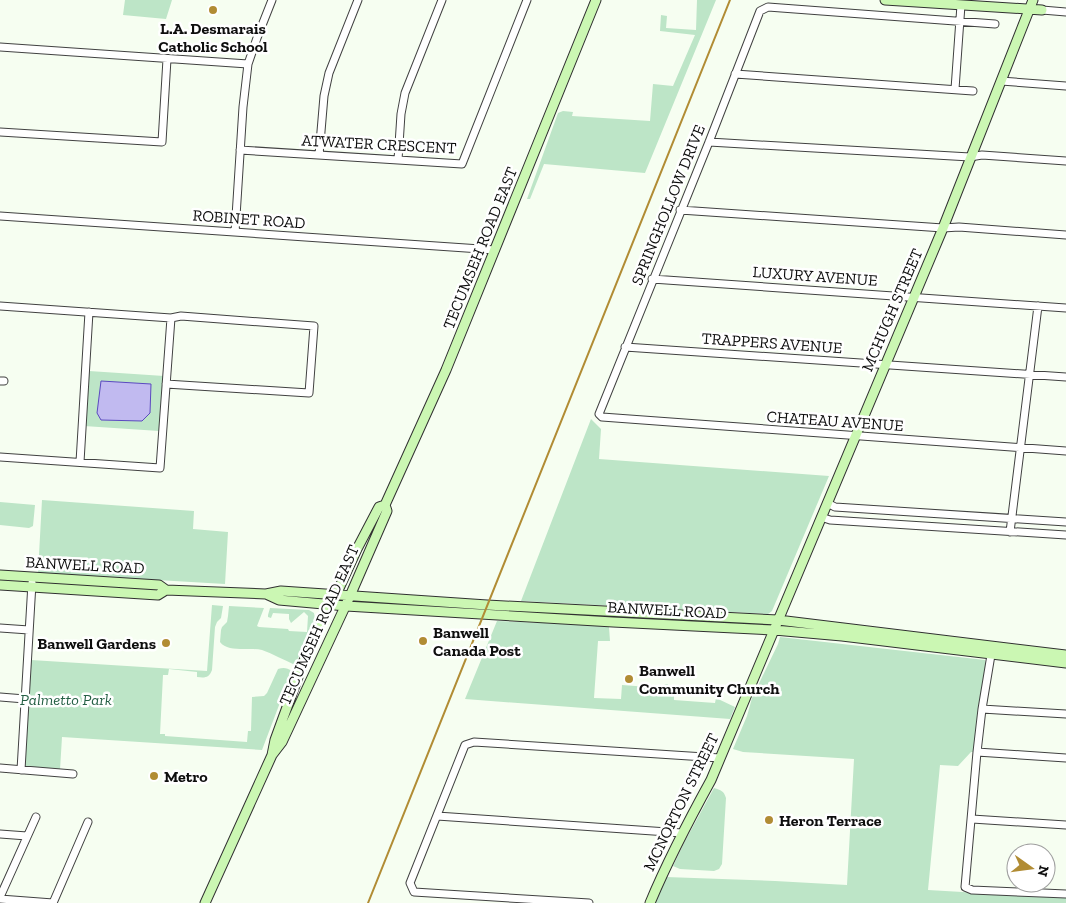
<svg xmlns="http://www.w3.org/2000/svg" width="1066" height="903" font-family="'Zilla Slab',serif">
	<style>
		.green { fill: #bde5c7 }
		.water { fill: #c1baf0; stroke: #5b49c0 }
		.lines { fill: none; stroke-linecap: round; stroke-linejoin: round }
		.street-casing { stroke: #414141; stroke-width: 9 }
		.secondary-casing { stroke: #303030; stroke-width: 11 }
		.street { stroke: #fff; stroke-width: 7 }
		.secondary { stroke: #cbf7b3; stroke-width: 9 }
		.rail { stroke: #b18c34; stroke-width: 2 }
		.poi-dot { fill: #b18c34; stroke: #fff; stroke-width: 2 }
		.labels { text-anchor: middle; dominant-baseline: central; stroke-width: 5; stroke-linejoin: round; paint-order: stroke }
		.poi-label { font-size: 16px; font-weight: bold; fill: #0e0e0e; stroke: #fff; text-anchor: start }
		.street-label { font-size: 16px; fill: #0e0e0e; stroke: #fff }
		.park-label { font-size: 16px; font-style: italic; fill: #256045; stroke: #fff }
	</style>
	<rect width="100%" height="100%" fill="#f6fef1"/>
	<!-- green -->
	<path class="green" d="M125,0H172L166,19L123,15Z
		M697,0H716L645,173L544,164L530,199H527L558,113L563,111L573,112L572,116L650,121L653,84L673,86L695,35L660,31L661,15L667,16L666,28L696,30Z
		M89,371L164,376L159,431L84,426Z
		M591,419L601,429L599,459L829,476L772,611L768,614L521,601Z
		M42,500L194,511L193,529L228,532L225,584L38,573Z
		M0,502L35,505L33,526L29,528L0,525Z
		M212,605L223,606L221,618L217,622L215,627L212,670C209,678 205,678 197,677V672L169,669L168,675H163L160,734H165V736L247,742L248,731H251L252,697L264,696L267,693L278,669C284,667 287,668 292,671L262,750L62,737L60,770L29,769L24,765L31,660L207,671Z
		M229,606L264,608L257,626L259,627L288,629L289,631L307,632L308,616L304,612L291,623L289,619V614L273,613L271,618L268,617V615L270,608L309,610L314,613L315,619L295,665C284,660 273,654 262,650C250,647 228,653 220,642L221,630L222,627L227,622L228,616Z
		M497,621L594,625L609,627L610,641H598L594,698L621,699L622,685L662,688L664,685L668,684L670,691L674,695V700L715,703L716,698L735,707L730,719L465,699Z
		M780,637L985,660L986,664L978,710L974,752H971L958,766L940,765L928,890L1066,898V903H655L666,877L775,881L847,885L854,759L743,752L733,749L747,716L752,698L778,644Z
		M714,788C721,790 724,791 726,798L722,864L719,869L714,871L680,869L673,866L685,841Z"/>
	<!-- water -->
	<path class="water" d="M101,381L151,384L150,413L142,421L101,420L97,413Z"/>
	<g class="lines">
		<defs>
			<path id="street" d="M1042,10L1066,12
				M995,24L768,7L760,11L709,142L599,414L602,417L1066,451
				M0,47L248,64
				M735,74L973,91
				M1001,81L1066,86
				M955,89L961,5
				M0,132L162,142L167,59
				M709,142L970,157L982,155L1066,161
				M240,150L462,164L527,0
				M319,155L324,96L329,73L358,0
				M398,160L401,114L405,93L442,0
				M680,210L943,228L959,227L1066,235
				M0,216L495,250
				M235,232L243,107L248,64L257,38L272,0
				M652,279L1066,308
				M0,306L171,318L181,316L314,326L309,393L166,384
				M625,347L1066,377
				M0,381H4
				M0,457L160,468L171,318
				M80,462L89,312
				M827,503L835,507L1066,522
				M821,517L830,520L1066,535
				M1010,532L1038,306
				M0,628L29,630
				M992,649L982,709L977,752L965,887L972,890L1066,894
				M0,697L25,699
				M982,709L1066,714
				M977,752L1066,758
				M0,768L73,774
				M21,770L32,583
				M437,816L682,833
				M972,819L1066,825
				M0,834L27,836
				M0,897L36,817
				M0,899L53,903
				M53,903L88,822
				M589,903L414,892L410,883L465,745L474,742L720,758"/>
			<path id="secondary" d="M885,0L1042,10
				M0,575L159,585L166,590
				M0,585L158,595L166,590L266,594L281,591L487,605L778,620L1066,655
				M266,594L279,600L346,606L613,622L774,630L842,636L1066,663
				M272,755L282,742L350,596L387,511L385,505L446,370L596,0
				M205,903L272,755L275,740L306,655L324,616L336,595L357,549L379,507L385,505
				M650,903C668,860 689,820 711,780L943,228L1033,0"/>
		</defs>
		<!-- street casing -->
		<use href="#street" class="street-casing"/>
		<!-- secondary casing -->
		<use href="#secondary" class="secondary-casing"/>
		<!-- street -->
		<use href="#street" class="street"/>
		<!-- secondary -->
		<use href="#secondary" class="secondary"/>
		<!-- rail -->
		<path class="rail" d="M368,903L730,0"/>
	</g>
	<!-- markers -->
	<g class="poi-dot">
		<circle cx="213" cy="10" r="5"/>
		<circle cx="423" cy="641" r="5"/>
		<circle cx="166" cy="643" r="5"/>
		<circle cx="629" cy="679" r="5"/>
		<circle cx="154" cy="776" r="5"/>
		<circle cx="769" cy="820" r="5"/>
	</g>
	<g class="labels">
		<!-- poi labels -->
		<g class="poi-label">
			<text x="213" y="28" text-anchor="middle">L.A. Desmarais<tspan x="213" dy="18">Catholic School</tspan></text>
			<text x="433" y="632">Banwell<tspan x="433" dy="18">Canada Post</tspan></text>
			<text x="156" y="643" text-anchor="end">Banwell Gardens</text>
			<text x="639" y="670">Banwell<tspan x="639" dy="18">Community Church</tspan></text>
			<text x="164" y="776">Metro</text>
			<text x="779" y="820">Heron Terrace</text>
		</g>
		<!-- street labels -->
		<g class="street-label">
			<text transform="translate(379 144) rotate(3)">ATWATER CRESCENT</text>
			<text transform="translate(668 205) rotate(-68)">SPRINGHOLLOW DRIVE</text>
			<text transform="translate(249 219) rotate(4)">ROBINET ROAD</text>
			<text transform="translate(480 248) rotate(-68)">TECUMSEH ROAD EAST</text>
			<text transform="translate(815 276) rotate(4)">LUXURY AVENUE</text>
			<text transform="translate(892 310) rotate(-67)">MCHUGH STREET</text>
			<text transform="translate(772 343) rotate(4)">TRAPPERS AVENUE</text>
			<text transform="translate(835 421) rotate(4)">CHATEAU AVENUE</text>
			<text transform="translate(85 565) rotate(3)">BANWELL ROAD</text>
			<text transform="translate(667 610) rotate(3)">BANWELL ROAD</text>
			<text transform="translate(319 625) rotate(-66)">TECUMSEH ROAD EAST</text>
			<text transform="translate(681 802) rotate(-64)">MCNORTON STREET</text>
		</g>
		<!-- park labels -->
		<g class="park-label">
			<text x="66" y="699">Palmetto Park</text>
		</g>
	</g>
	<!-- north arrow -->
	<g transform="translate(1031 868) rotate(104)"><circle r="24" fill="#ffffff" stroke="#9f9f9f"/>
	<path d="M0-4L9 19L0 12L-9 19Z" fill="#b18c34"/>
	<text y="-8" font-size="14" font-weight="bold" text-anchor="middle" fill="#0e0e0e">N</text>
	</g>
</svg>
